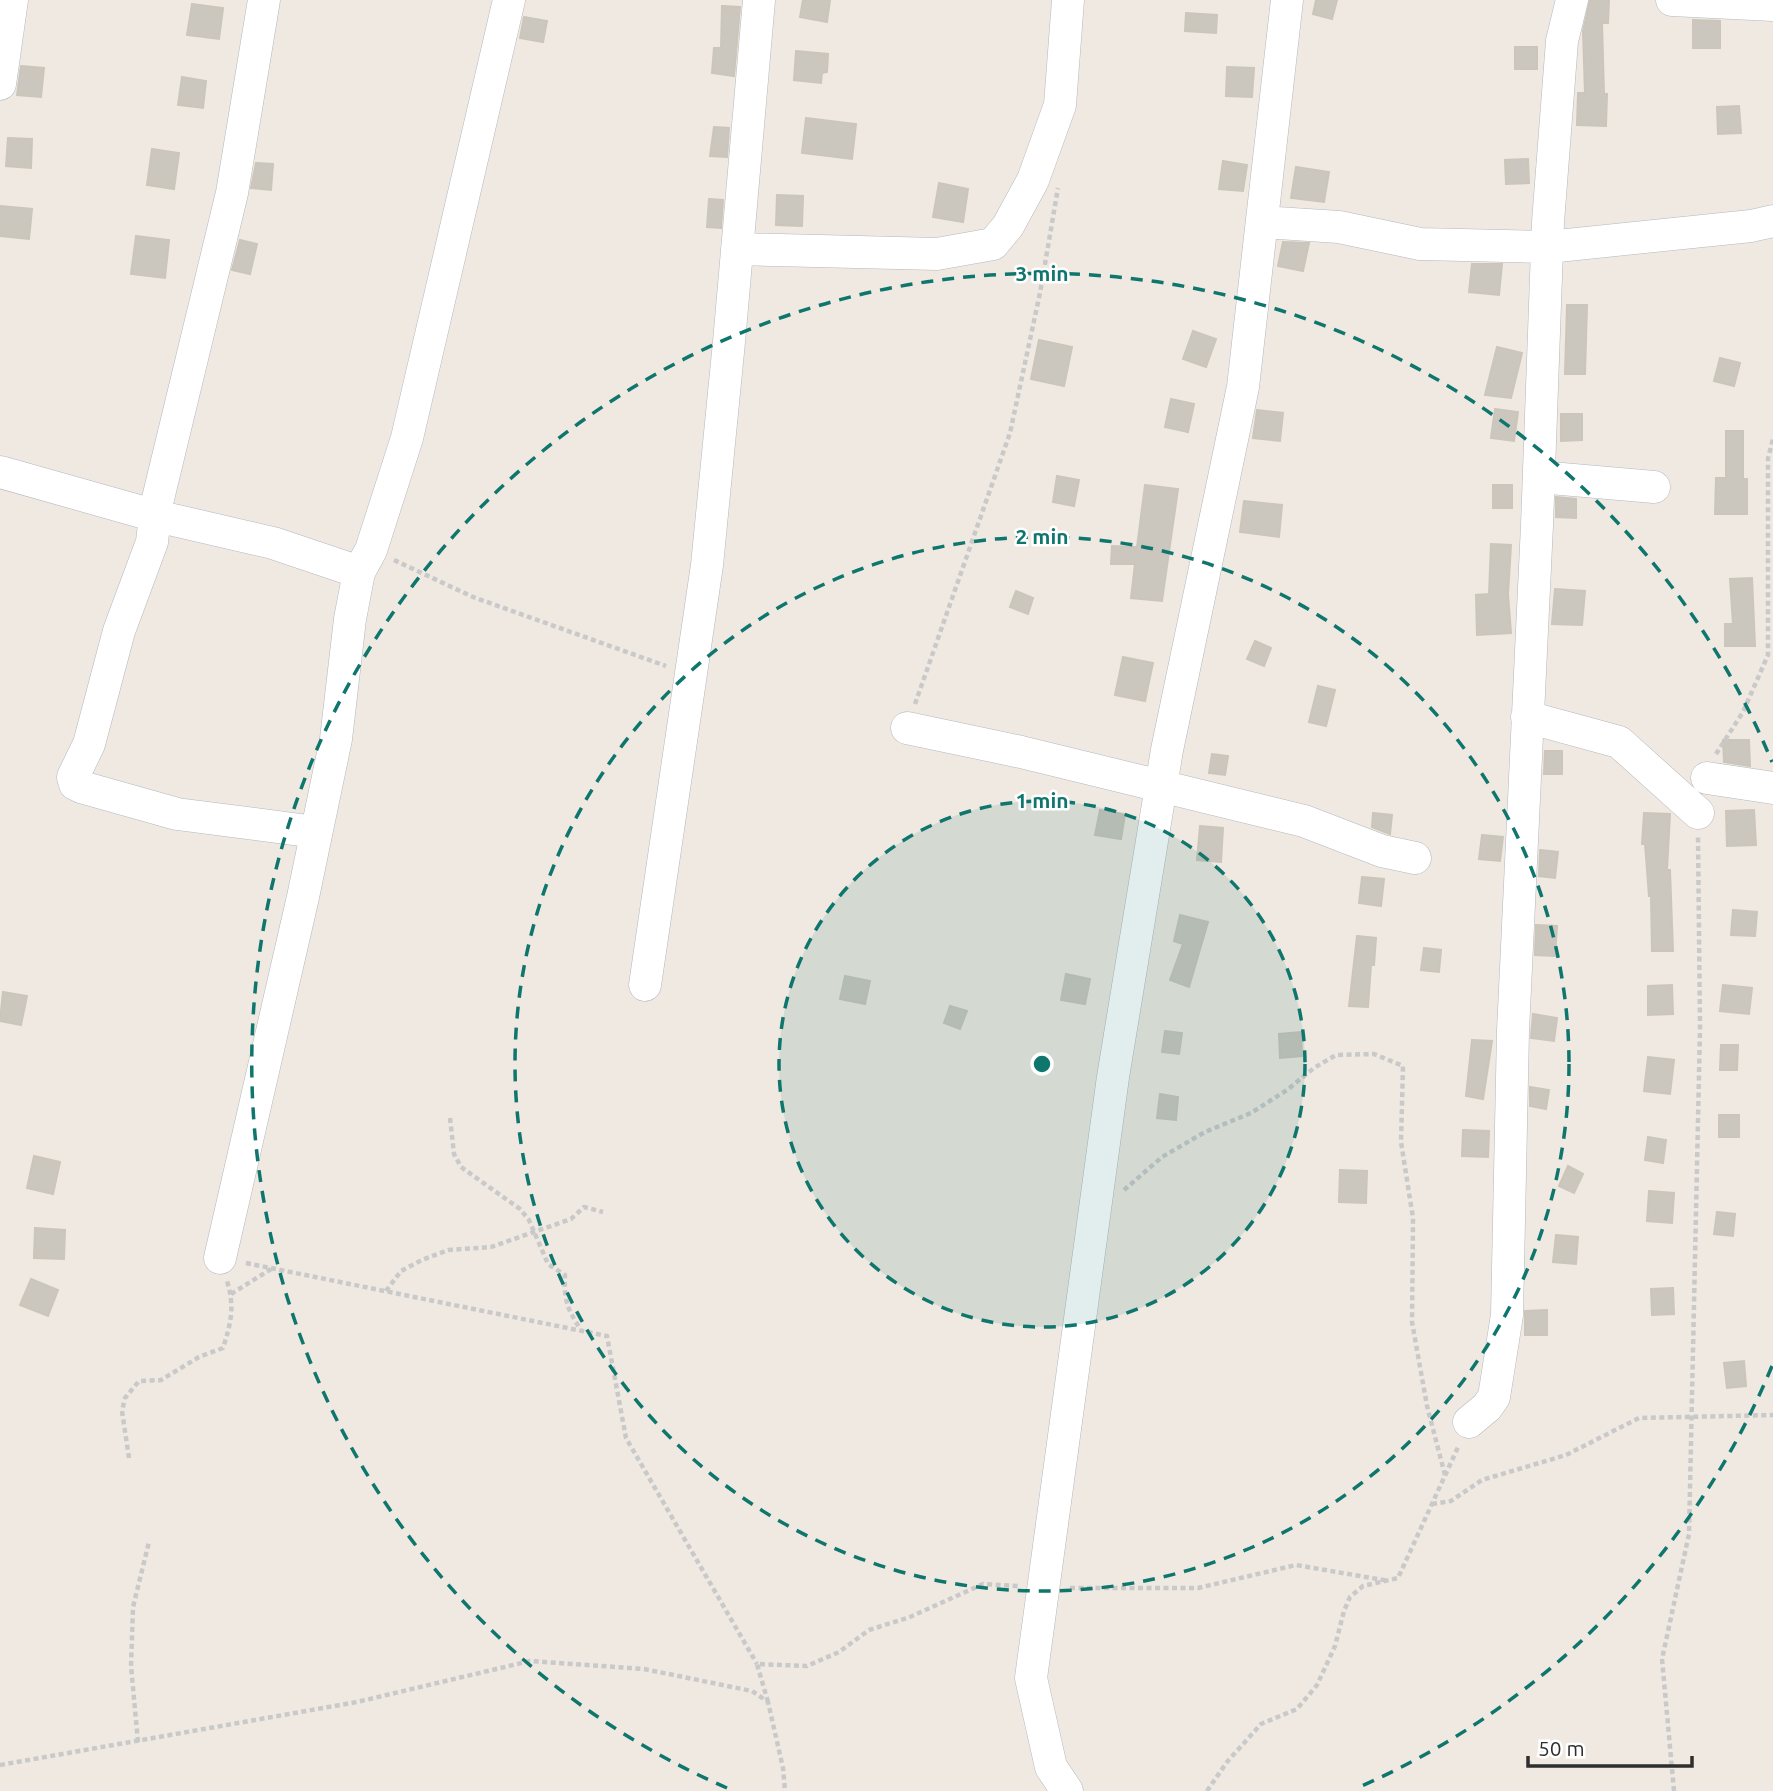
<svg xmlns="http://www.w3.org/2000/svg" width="1773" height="1791" font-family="Ubuntu,sans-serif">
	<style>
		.building { fill: #cbc7bf; stroke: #cbc5ba; stroke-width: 2 }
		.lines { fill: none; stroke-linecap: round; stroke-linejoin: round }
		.minor-casing { stroke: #b4b7c1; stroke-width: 33 }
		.path { stroke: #c9c9c9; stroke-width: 4.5; stroke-dasharray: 5 3.5; stroke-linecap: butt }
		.minor { stroke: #fff; stroke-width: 32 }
		.ring { fill: none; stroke: #0f766e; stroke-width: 3.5; stroke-dasharray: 12 9 }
		.centre { fill: #0f766e; stroke: #fff; stroke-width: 3.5 }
		.ring-label { font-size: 21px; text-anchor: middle; font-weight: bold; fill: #0f766e; stroke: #fff; stroke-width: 5; stroke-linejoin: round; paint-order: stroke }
	</style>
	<rect width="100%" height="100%" fill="#efe9e1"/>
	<!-- building -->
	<path class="building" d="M803,0H830L827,22L800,17Z
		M1316,0H1337L1332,19L1313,14Z
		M1590,0H1609L1608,23H1602L1604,94H1607L1606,126L1577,125L1578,93H1585L1583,31Z
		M192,4L223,8L219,39L187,35Z
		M722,6L740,7L734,76L712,73L714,48H721Z
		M1186,13L1217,15L1216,33L1185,31Z
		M524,17L547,21L543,42L520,38Z
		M1693,20L1720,21V48H1693Z
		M1515,47H1537V69H1515Z
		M796,51L828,54L827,72L822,73L821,83L794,80Z
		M21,66L44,68L41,97L17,95Z
		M1227,67L1254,68L1252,97L1226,96Z
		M182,77L206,81L203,108L178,105Z
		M1739,106L1741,133L1718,134L1717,107Z
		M806,118L856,124L852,159L802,153Z
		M714,127L729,128L727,157L710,156Z
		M8,138L32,139L31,168L6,166Z
		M152,149L179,153L174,189L147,185Z
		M1528,159L1529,183L1506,184L1505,160Z
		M1223,161L1247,165L1243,191L1219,189Z
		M256,163L273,164L271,190L251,188Z
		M1296,167L1329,172L1324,202L1291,198Z
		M939,183L968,189L963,222L933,217Z
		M777,195L803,196L802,226L776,225Z
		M709,199L723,200L721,228L707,227Z
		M0,206L32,209L29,239L0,236Z
		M136,236L169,240L165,278L131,274Z
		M240,240L257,244L250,274L232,270Z
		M1283,242L1309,243L1303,271L1278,266Z
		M1472,264H1502L1499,295L1469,292Z
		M1567,305H1587L1585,374H1565Z
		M1193,331L1216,339L1206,367L1183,359Z
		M1039,340L1072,347L1064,386L1031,379Z
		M1497,347L1522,353L1511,398L1485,395Z
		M1720,358L1740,363L1734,386L1714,381Z
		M1171,399L1194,404L1188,432L1165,427Z
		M1495,409L1518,412L1514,441L1491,438Z
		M1257,410L1283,413L1280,441L1253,438Z
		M1561,414H1582V440L1561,441Z
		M1726,431H1743V479H1747V514H1715L1716,478H1726Z
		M1057,476L1079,480L1074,506L1053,502Z
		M1145,485L1178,489L1162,601L1131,598L1135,564H1111L1112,546L1137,547Z
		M1493,485H1512V508H1493Z
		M1556,497L1576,499V518L1556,517Z
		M1244,501L1282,505L1279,537L1240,532Z
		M1491,544L1511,545L1508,594L1511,633L1477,635L1476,595L1489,594Z
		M1752,578L1755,646H1725V624H1733L1730,579Z
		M1555,589L1585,591L1582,625L1552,624Z
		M1016,591L1033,598L1028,614L1010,607Z
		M1255,641L1271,648L1264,666L1247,659Z
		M1123,657L1153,663L1145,701L1115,695Z
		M1318,686L1335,690L1326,726L1309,722Z
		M1723,740H1749L1750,766L1724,762Z
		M1545,751H1562V774H1544Z
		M1212,754L1228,756L1225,775L1209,773Z
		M1100,810L1125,814L1121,839L1095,835Z
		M1754,810L1756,845L1727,846L1726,811Z
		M1373,813L1392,815L1390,834L1372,827Z
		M1644,813L1670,814L1667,870H1670L1673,951H1652L1651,896H1649L1645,844H1642Z
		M1200,826L1223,828L1221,862L1197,860Z
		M1482,835L1503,837L1500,861L1479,859Z
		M1540,850L1558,852L1555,878L1539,876Z
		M1362,877L1384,879L1381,906L1359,903Z
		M1733,910L1757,912L1755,936L1731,935Z
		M1180,915L1208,922L1189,987L1170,980L1183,944L1174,941Z
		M1536,925L1557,926L1555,956L1535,955Z
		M1357,936L1376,938L1374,965H1371L1368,1007L1349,1006Z
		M1424,948L1441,950L1439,972L1421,970Z
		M1066,974L1090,979L1085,1004L1061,1000Z
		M845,976L870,981L865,1004L840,999Z
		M1672,985L1673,1014L1648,1015V986Z
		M1723,985L1752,988L1749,1014L1720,1011Z
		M3,992L27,996L21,1025L0,1021Z
		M950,1006L967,1011L960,1029L944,1023Z
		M1533,1014L1557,1018L1554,1041L1531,1038Z
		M1165,1031L1182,1033L1179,1054L1162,1052Z
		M1301,1032L1302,1056L1280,1058L1279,1034Z
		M1472,1040L1492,1041L1483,1099L1466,1096Z
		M1721,1045H1738L1737,1070H1720Z
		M1648,1057L1674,1060L1670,1094L1644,1091Z
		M1530,1087L1549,1090L1546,1109L1530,1106Z
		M1160,1094L1178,1097L1176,1120L1157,1118Z
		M1719,1115H1739V1137H1719Z
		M1463,1130L1489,1131L1488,1157L1462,1156Z
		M1648,1137L1666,1140L1663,1163L1645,1160Z
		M34,1156L60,1162L53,1194L27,1188Z
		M1568,1166L1583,1174L1574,1193L1559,1186Z
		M1340,1170L1367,1171L1366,1203L1339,1202Z
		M1649,1191L1674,1193L1672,1223L1647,1221Z
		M1717,1212L1735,1214L1733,1236L1714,1234Z
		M35,1228L65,1230L64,1259L34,1258Z
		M1556,1235L1578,1237L1576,1264L1553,1262Z
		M31,1279L58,1290L48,1316L20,1305Z
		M1673,1288L1674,1314L1652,1315L1651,1289Z
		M1547,1310V1335H1525V1311Z
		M1744,1361L1746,1386L1727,1388L1724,1363Z"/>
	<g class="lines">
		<defs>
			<path id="minor" d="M264,0L232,193L156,507L152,542L119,631L89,744L73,777L75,784L81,787L177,814L316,832
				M1672,0L1773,5
				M0,84L12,0
				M1262,222L1339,227L1420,244L1548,247L1751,226L1773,221
				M737,249L937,254L993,244L1008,226L1033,180L1060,105L1068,0
				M0,472L156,516L273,543L359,572
				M1539,477L1654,487
				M1527,717L1619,742L1698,813
				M907,728L1021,752L1304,821L1382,851L1415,858
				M1707,778L1773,788
				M645,985L707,565L729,342L759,0
				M220,1258L303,897L336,739L350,619L359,572L371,550L407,438L509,0
				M1469,1422L1487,1407L1494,1397L1507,1315L1513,1031L1537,525L1548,222L1562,41L1572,0
				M1067,1791L1051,1767L1031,1678L1113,1077L1167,750L1243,387L1287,0"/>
		</defs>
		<!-- minor casing -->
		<use href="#minor" class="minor-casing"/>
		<!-- path -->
		<path class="path" d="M394,560L473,597L666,666
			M915,704L1010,433L1040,293L1058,188
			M1716,754L1743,712L1768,655V458L1773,439
			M450,1118L454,1154L461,1167L520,1209L529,1220L548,1264L565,1275C564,1300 567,1309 581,1330
			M1124,1190L1162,1157L1205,1132L1251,1113L1287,1090L1314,1068L1336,1055L1374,1054L1403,1066L1401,1142L1413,1218L1412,1322L1427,1406L1445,1475
			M246,1263L607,1336L626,1438L757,1664
			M386,1291L401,1271L422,1260L448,1250L491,1247L571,1219L584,1207L603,1212
			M231,1294L271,1269
			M129,1458L122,1411L125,1398L139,1381L161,1380L199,1357L223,1348C231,1323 235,1307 227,1281
			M1432,1504L1451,1501L1482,1480L1566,1455L1639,1418L1773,1415
			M1070,1588H1198L1296,1565L1389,1581
			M768,1702L757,1664L807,1666L839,1652L869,1630L910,1617L983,1584L1019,1586
			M138,1742L131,1666L133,1607L149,1542
			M0,1765L357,1702L530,1661L644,1669L752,1691L768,1702L783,1768L785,1791
			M1207,1791L1227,1762L1261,1724L1297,1709L1317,1685L1335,1646L1344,1611L1350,1597L1363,1586L1398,1578L1459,1445
			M1674,1791L1662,1659L1689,1534L1700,1028L1698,837"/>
		<!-- minor -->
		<use href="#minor" class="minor"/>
	</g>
	<!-- distance rings -->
	<circle cx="1042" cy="1064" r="263" fill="#0f766e" fill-opacity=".12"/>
	<g class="ring">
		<circle cx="1042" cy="1064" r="263"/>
		<circle cx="1042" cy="1064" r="527"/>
		<path d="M1772 1366A790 790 0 0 1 1357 1788M727 1788A790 790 0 1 1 1772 762"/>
	</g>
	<circle cx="1042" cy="1064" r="10" class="centre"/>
	<g class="ring-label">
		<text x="1042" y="281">3 min</text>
		<text x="1042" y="544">2 min</text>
		<text x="1042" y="808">1 min</text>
	</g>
	<!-- scale -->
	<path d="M1528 1756v10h164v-10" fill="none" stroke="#2e2e2e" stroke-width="3.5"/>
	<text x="1538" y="1756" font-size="21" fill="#2e2e2e" stroke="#ffffff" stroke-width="5" paint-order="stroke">50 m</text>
</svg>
